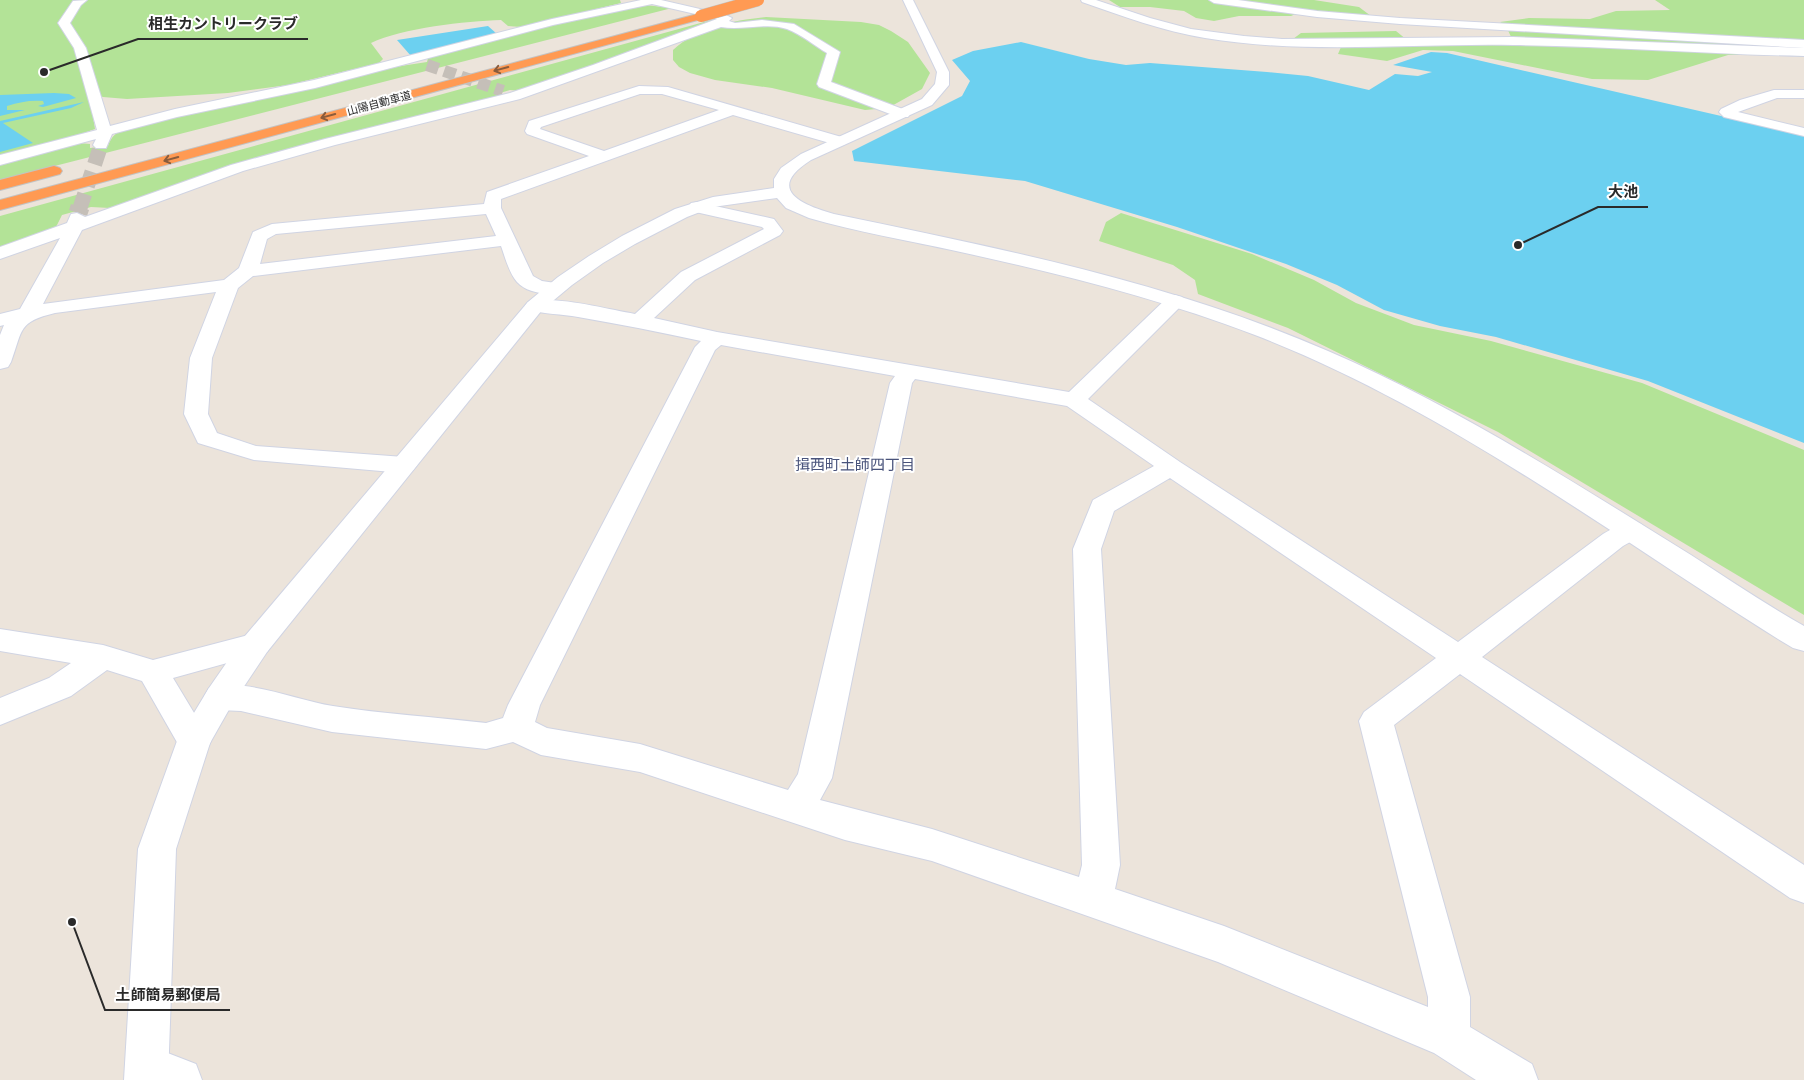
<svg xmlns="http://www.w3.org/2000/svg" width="1804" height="1080" font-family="Poppins,'Noto Sans JP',sans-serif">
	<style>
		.green { fill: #b3e397 }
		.water { fill: #6cd0f0 }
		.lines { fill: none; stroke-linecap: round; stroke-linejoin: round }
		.minor-tunnel-far2 { stroke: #c5bfb8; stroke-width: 12; stroke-dasharray: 12 6; stroke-linecap: butt }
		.minor-tunnel-far1 { stroke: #c5bfb8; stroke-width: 15; stroke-dasharray: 15 8; stroke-linecap: butt }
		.minor-tunnel { stroke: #c5bfb8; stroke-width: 19; stroke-dasharray: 19 9; stroke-linecap: butt }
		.minor-casing { stroke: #d0d4e3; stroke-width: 2 }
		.tertiary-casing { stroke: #d0d4e3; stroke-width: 2 }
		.motorway-casing { stroke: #c3c3c3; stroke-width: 2 }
		.minor { fill: #fff; fill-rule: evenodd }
		.tertiary { fill: #fff; fill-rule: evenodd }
		.motorway { fill: #ff9a53; fill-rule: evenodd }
		.motorway-bridge-casing { stroke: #c3c3c3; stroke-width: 13; stroke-linecap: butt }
		.motorway-bridge { stroke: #ff9a53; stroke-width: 12 }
		.oneway { stroke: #8a5c3c }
		.labels { text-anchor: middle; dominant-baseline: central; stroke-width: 4; stroke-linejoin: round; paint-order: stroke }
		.far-street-label { font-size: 11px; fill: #2a2a2a; stroke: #fff }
		.neighbourhood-label { font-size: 15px; fill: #49537b; stroke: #fff }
		.leader { fill: none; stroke: #2a2a2a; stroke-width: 2 }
		.callout-dot { fill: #2a2a2a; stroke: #fff; stroke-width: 2 }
		.callout-label { font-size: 15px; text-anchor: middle; font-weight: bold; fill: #2a2a2a; stroke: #fff; stroke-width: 4; stroke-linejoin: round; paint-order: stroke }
	</style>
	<rect width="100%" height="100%" fill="#ece4db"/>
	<!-- green -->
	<path class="green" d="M0,0H620L621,3L521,27L508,26L501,20C466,21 402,28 371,43L383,59L379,63L288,85L228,93L127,99L103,97L89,92L95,129L64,140L0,156Z
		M1109,0H1314L1359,7L1371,16L1305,10L1291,16H1239L1214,21L1196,18L1184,11L1150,7H1120Z
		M1655,0H1804V57L1779,54L1728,55L1648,80L1592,79L1453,51L1423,50L1387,61L1338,54L1344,40L1293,39L1301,33L1396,31L1407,40L1512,39L1506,26L1500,22L1529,18L1590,19L1616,11L1670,10Z
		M645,5L672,8L0,180V163L78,143L90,144V148L108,146C113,132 120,131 133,127L401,66L427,62L428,58L563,22Z
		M766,17L861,22L879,25L891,31L908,42L930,73L922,89L888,108L865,110L772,88L715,80L690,73L679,67L673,60V50C698,27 734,20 766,17Z
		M715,19L718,21L521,91L510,90L500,93L501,95L110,208L91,207L62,215L56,227L0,247V216Z
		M1121,213L1252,254L1314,280L1356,303L1414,325L1491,341L1642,383L1804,450V615L1498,432L1288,328L1198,294L1195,280L1173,265L1099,241L1106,222Z"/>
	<!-- water -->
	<path class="water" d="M488,26L497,34L411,56L397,40Z
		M1021,42L1089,59L1126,65L1150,63L1267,72L1308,76L1369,90L1395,74L1418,76L1432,72L1393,65L1431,52L1447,53L1804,135V443L1648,381L1496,337L1440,326L1384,310L1337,285L1286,264L1177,227L1025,181L854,161L852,151L962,96L970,81L952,60L973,51Z
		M54,93L69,94L76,98L43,107L38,106L44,104L43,101C30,100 20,102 7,106V110H25L0,116V95Z
		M84,102L71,108L3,123L33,143L0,152V121Z"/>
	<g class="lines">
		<!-- minor-tunnel-far2 -->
		<path class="minor-tunnel-far2" d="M427,65L503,91"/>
		<!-- minor-tunnel-far1 -->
		<path class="minor-tunnel-far1" d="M80,208L101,145"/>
		<!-- minor-tunnel -->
		<path class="minor-tunnel" d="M78,213L80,207"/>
		<defs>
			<path id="minor" d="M87,0L81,5L70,23L86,48L110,126L175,109L314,80L552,19L641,0H661L726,15L732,18L729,21L735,23L762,20L794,24L840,52L831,82L908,111L910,114L908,117H898L819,87L817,84L827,53C815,46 801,34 787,29C766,22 742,31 721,27L520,99L335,145L243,171L82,230L43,304L224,280L239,268L253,232L272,224L484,204L487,192L589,156L527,134L525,131L529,121L639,86L668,87L845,138L848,141L845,144L840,146L733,115L501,199V208L533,276L542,281L562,284L565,288L562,292C548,296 527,293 517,282C509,273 505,257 501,246L253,276L238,288L212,358L208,414L217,433L256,446L404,457L413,460L417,465L413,470L404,473L254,460L198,443L184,414L190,358L216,292L55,313C18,322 23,329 11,362L8,367L0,369V335L4,325L0,326V314L20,309L60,238L0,259V247L67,223L71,214L77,213L85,217L231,165L325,139L510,93L593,65L717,19L652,4L553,25L315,88L177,117L112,134L106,148H96L93,145L96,139L0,165V155L97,130L74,48L58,23L73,1ZM640,94H662L719,110L604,151L540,129L541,127ZM486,214L496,236L260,264L267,239L276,234Z
				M1081,0H1096L1150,18L1191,29L1244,36L1282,39L1513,37L1804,48V56C1707,54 1611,46 1514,45C1411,43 1307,55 1205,38C1163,31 1122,16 1082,2Z
				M1774,90H1804V98H1777L1738,112L1804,128V136L1724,117L1719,112L1721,109L1740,100Z
				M697,202L774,219L783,231L780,235L695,280L654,318L717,332L1069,392L1168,297L1175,295L1182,297L1185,301L1182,305L1088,399L1180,462L1458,642L1603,534C1616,527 1626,520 1641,524L1645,530L1641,536L1623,546L1482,657L1804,865V903L1790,898L1460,674L1394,725L1470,997V1027L1532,1064L1538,1080H1476L1434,1053L1218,962L932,861L845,840L640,772L541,755L513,742L486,749L332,732L241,711L220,710L209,706L204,697L209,688C243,677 296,700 333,706C383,714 435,717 486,723L503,718L508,705L695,347L701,341C660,332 619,324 578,317C562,314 544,314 528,310L525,306L528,302C554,295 606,309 635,314L681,272L764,229L762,227L691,211L688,207L691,203ZM721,345L895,376L890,383L798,774L788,790L640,744L547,728L535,722L540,705L715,350ZM915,379L1067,406L1154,466L1093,500L1073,549L1082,865L1079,877L932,829L820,800L832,778L912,383ZM1170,478L1436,658L1364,712L1359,721L1428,997V1007L1224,926L1115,889L1120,865L1101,549L1114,511Z
				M0,629L103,645L153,660L256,633L267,636L271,644L267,652L173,678L211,741L206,751L194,755L182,751L142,681L107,670L71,696L0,725V698L49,678L71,663L0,651Z
				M147,1045L196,1064L202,1080H130L125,1067L131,1051Z"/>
			<path id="tertiary" d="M903,0H913L949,72V85L932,105L811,160C765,189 801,205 834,214C1002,249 1170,282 1328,351C1455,406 1573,482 1691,555C1728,579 1765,604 1804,626V651L1793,648L1778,639C1607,532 1444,408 1255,335C1158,298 1057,273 956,251C907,240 857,232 809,218L786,208L777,198L713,207L687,217L635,244L603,263L572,285L542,310L267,652L231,706L210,743L176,849L168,1080H124L138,849L177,741L209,688L245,636L528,302L558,277L589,256L622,236L675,209L713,197L774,188V179L781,168L801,154L922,99L935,84L937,72Z
				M1209,0H1238L1317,11L1400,18L1804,40V48L1400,24L1317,17L1214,3Z"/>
			<path id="motorway" d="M701,13L705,14L707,16L705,18L0,210V200Z
				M54,166L60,168L62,171L60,174L0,190V180Z"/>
		</defs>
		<!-- minor casing -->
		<use href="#minor" class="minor-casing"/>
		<!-- tertiary casing -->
		<use href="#tertiary" class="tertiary-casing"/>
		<!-- motorway casing -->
		<use href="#motorway" class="motorway-casing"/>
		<!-- minor -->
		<use href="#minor" class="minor"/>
		<!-- tertiary -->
		<use href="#tertiary" class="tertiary"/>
		<!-- motorway -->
		<use href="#motorway" class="motorway"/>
		<defs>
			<path id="motorway-bridge" d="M701,16L758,0"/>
		</defs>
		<!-- motorway-bridge casing -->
		<use href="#motorway-bridge" class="motorway-bridge-casing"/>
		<!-- motorway-bridge -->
		<use href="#motorway-bridge" class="motorway-bridge"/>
	</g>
	<!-- one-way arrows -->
	<defs><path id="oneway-shaft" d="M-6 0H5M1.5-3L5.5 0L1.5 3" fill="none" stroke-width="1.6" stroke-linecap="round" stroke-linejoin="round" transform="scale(1.25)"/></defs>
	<g class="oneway">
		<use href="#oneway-shaft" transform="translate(501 69) rotate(165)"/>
		<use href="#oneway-shaft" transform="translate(328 116) rotate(165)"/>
		<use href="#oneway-shaft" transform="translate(171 159) rotate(165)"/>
	</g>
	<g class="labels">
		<!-- far-street labels -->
		<g class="far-street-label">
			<text transform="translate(379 103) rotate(-15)">山陽自動車道</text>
		</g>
		<!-- neighbourhood labels -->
		<g class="neighbourhood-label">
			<text x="855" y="464">揖西町土師四丁目</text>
		</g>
	</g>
	<!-- callouts -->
	<path class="leader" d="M44 72L138 39H308M1518 245L1598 207H1648M72 922L105 1010H230"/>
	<g class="callout-dot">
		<circle cx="44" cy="72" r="5"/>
		<circle cx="1518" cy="245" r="5"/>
		<circle cx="72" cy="922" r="5"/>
	</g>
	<g class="callout-label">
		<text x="223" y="29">相生カントリークラブ</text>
		<text x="1623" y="197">大池</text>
		<text x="168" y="1000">土師簡易郵便局</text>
	</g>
</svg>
